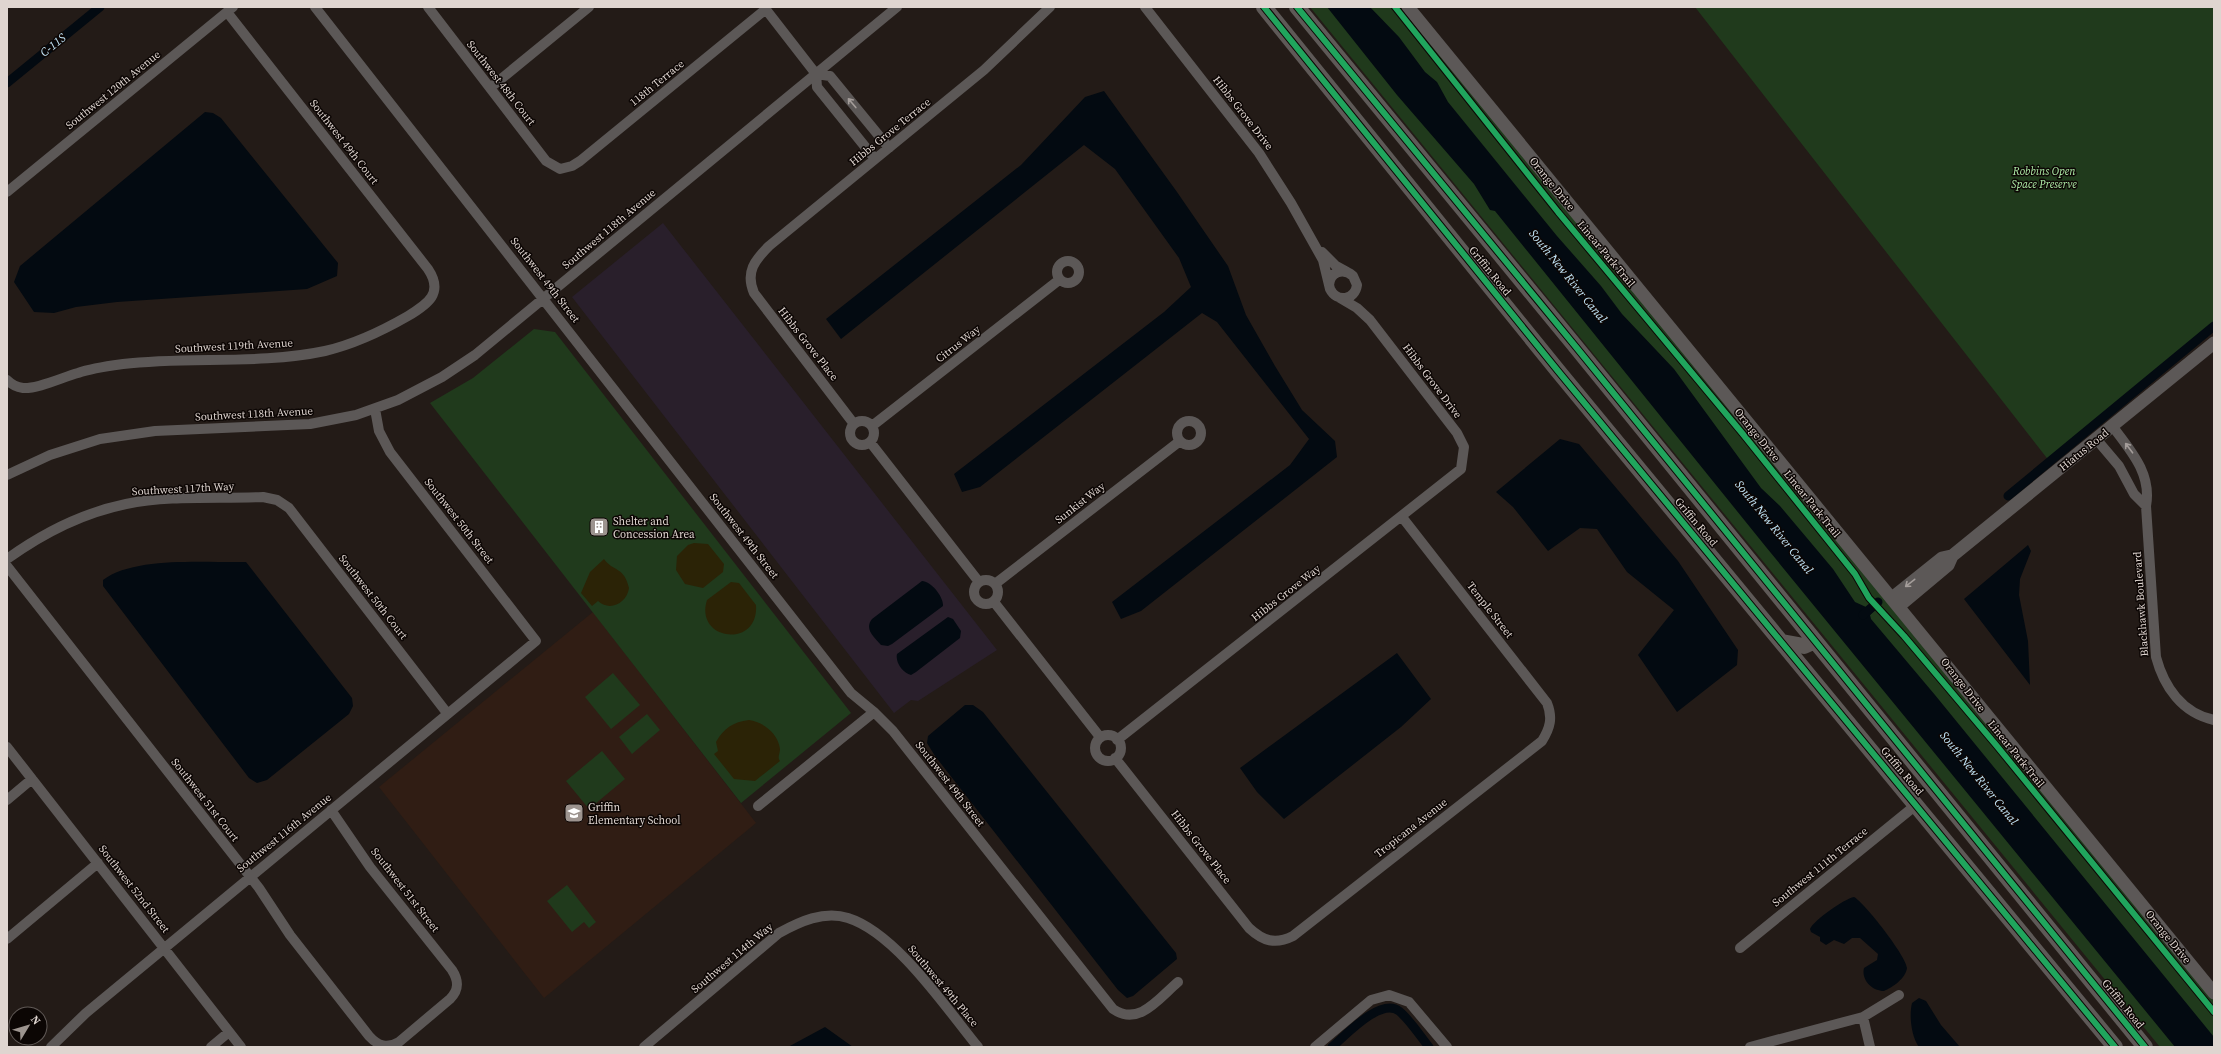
<svg xmlns="http://www.w3.org/2000/svg" width="2221" height="1054" font-family="'Source Serif 4',serif">
	<style>
		.built { fill: #301d14 }
		.industrial { fill: #291f2b }
		.green { fill: #203a1c }
		.sand { fill: #2b2306 }
		.water { fill: #030a11 }
		.lines { fill: none; stroke-linecap: round; stroke-linejoin: round }
		.canal { stroke: #030a11; stroke-width: 9 }
		.minor { stroke: #5c5857; stroke-width: 10 }
		.tertiary { stroke: #5c5857; stroke-width: 13 }
		.primary { stroke: #5e5957; stroke-width: 16 }
		.cycleway-casing { stroke: #0c0604; stroke-width: 8 }
		.cycleway { stroke: #20a55d; stroke-width: 6 }
		.oneway { stroke: #a49d9a }
		.labels { text-anchor: middle; dominant-baseline: central; stroke-width: 3; stroke-linejoin: round; paint-order: stroke }
		.street-label { font-size: 11px; fill: #dfd5d0; stroke: #0c0604 }
		.park-label { font-size: 11px; font-style: italic; fill: #afeda8; stroke: #0c0604 }
		.poi-label { font-size: 11px; fill: #dfd5d0; stroke: #0c0604; text-anchor: start }
		.water-label { font-size: 12px; font-style: italic; fill: #c2e5f8; stroke: #0c0604 }
	</style>
	<rect width="100%" height="100%" fill="#231b17"/>
	<!-- built -->
	<path class="built" d="M593,612L756,823L544,998L379,787Z"/>
	<!-- industrial -->
	<path class="industrial" d="M663,223L997,650L918,701L911,700L894,713L572,297Z"/>
	<!-- green -->
	<path class="green" d="M1310,7H1403L2214,1000V1047H2160Z
		M1695,7H2214V325L2050,462Z
		M534,329L555,332L851,713L741,803L430,403L473,378Z
		M613,673L640,705L611,729L585,697Z
		M647,714L660,730L632,754L619,737Z
		M602,751L625,779L589,809L566,781Z
		M567,885L596,922L589,928L584,922L572,932L547,901Z"/>
	<!-- sand -->
	<path class="sand" d="M694,543L708,544L724,564L723,572L703,588L685,584L676,570L677,556L688,545Z
		M604,559C613,572 624,566 629,588C627,603 610,612 598,601L592,606L581,593L590,572Z
		M731,582L739,583L756,605C759,649 694,641 707,600Z
		M749,720C763,722 778,733 780,749C780,754 777,757 780,761L755,781L734,779L714,754L718,751L716,742C724,728 733,722 749,720Z"/>
	<!-- water -->
	<path class="water" d="M1327,7H1370L1399,37L1425,72L1437,82L1448,102L1557,236L1601,286L1622,314L1674,369L1761,488L1780,506L1833,569L1855,602L1866,607L1870,604L1875,610L1870,615L1871,619L1935,695L2214,1037V1047H2175L1766,547L1495,211L1490,210L1474,184L1397,95Z
		M1104,91L1177,192L1228,266L1246,315L1275,366L1302,410L1335,441L1337,457L1141,611L1121,619L1112,602L1290,465L1309,439L1217,322L1202,313L980,487L962,492L954,474L1164,312L1191,287L1179,258L1115,169L1084,145L841,339L826,319L1021,165L1085,97Z
		M205,112L213,113L221,118L338,263L337,276L307,289L117,302L76,307L54,313L34,312L14,282L20,266Z
		M1560,439L1579,444L1678,561L1738,650L1737,665L1677,712L1638,655L1674,610L1627,572L1597,529L1580,528L1548,551L1513,507L1496,492Z
		M2028,545L2031,551L2020,579L2019,595L2028,641L2030,685L1964,599Z
		M246,562L352,698L353,706L349,714L267,780L257,783L249,778L103,586V580C135,556 206,563 246,562Z
		M922,581C931,581 944,597 943,606L892,644L888,646L881,645C874,637 864,629 872,619Z
		M948,617L953,619L961,631L960,638L916,672L911,675C903,673 895,663 897,654Z
		M1397,653L1431,699L1401,727L1284,819L1257,792L1240,768Z
		M965,705H973L983,712L1176,953L1177,959L1133,996L1127,998L1118,990L935,756L927,743L928,736Z
		M1854,897C1864,902 1907,957 1907,968C1906,978 1892,988 1884,991C1872,991 1861,980 1864,968L1877,960L1878,954L1860,938H1852L1844,944L1834,940L1826,945L1820,941V937L1811,932L1810,929C1814,920 1844,899 1854,897Z
		M1919,998L1926,1001L1941,1025L1960,1047H1919C1911,1036 1909,1015 1912,1003Z
		M825,1027L853,1047H788Z"/>
	<g class="lines">
		<!-- canal -->
		<path class="canal" d="M7,83L100,7
			M2008,496L2214,326
			M1863,615L1878,602
			M1332,1047C1346,1035 1381,997 1399,1011C1410,1020 1420,1036 1429,1047"/>
		<!-- minor -->
		<path class="minor" d="M315,7L851,693L874,712L893,731L1113,1009C1139,1027 1159,998 1178,982
			M428,7L546,161L560,169L572,166L580,161L766,9
			M764,7L816,74L817,87L875,159
			M1145,7L1259,153L1291,203L1323,260L1330,289C1337,303 1355,300 1357,285L1353,276C1343,267 1330,272 1329,285
			M816,74L830,76L889,148
			M490,88L589,7
			M7,192L233,7
			M1322,252L1336,266L1347,272
			M1057 272a11 11 0 1 1 22 0a11 11 0 1 1-22 0Z
			M7,380C11,384 16,387 23,388C38,389 63,377 78,373C92,368 108,366 123,364C190,356 259,365 325,351C355,344 382,331 408,316C428,304 444,293 428,269L227,12
			M1177 433a12 12 0 1 1 24 0a12 12 0 1 1-24 0Z
			M850 433a12 12 0 1 1 24 0a12 12 0 1 1-24 0Z
			M854,424L754,293C745,272 755,260 769,246L984,70L1050,7
			M872,426L1059,280
			M2113,427C2131,451 2152,474 2146,506L2156,657C2164,687 2182,713 2214,720
			M2097,440L2119,466L2134,494L2146,506
			M870,442L979,582
			M7,475L50,455L100,439L155,431L310,424L356,415L398,400L442,377L475,355L897,7
			M7,559C43,533 82,513 126,504C170,495 218,499 263,497L277,500L289,508L447,713
			M7,566L259,888L290,935L369,1036C378,1046 387,1049 399,1042L450,999C459,990 459,981 452,970L370,867L331,810
			M974 592a12 12 0 1 1 24 0a12 12 0 1 1-24 0Z
			M995,584L1180,441
			M994,602L1100,737
			M1095 748a13 13 0 1 1 26 0a13 13 0 1 1-26 0Z
			M1117,740L1461,469L1464,447L1457,433L1370,320L1357,308L1340,298
			M7,747L241,1047
			M1115,758L1249,928C1263,941 1275,945 1293,936L1542,741C1550,728 1553,718 1547,703L1402,517
			M7,800L32,779
			M758,806L874,712
			M7,939L98,863
			M1740,948L1916,805
			M1863,1017L1870,1047
			M51,1047L86,1013L536,641L390,452L379,431L375,409
			M211,1047L229,1032
			M644,1047L779,933C799,922 824,910 848,918C896,933 946,1008 978,1047
			M1315,1047L1371,1000L1389,995L1409,1002L1447,1047
			M1750,1047L1863,1017L1899,995"/>
		<!-- tertiary -->
		<path class="tertiary" d="M1408,7L2214,993
			M1892,598L1942,558L1951,556
			M1899,606L1948,565L1952,556L2214,343"/>
		<!-- primary -->
		<path class="primary" d="M1264,7L1558,371L2115,1047
			M1297,7L1576,347L2145,1047
			M1782,642L1804,646L1815,641"/>
		<defs>
			<path id="cycleway" d="M1264,7L1558,371L2115,1047
				M1297,7L1576,347L2145,1047
				M1395,7L1558,212L1742,433L1855,574L1869,598L1904,636L1996,745L2214,1012"/>
		</defs>
		<!-- cycleway casing -->
		<use href="#cycleway" class="cycleway-casing"/>
		<!-- cycleway -->
		<use href="#cycleway" class="cycleway"/>
	</g>
	<!-- one-way arrows -->
	<defs><path id="oneway-shaft" d="M-6 0H5M1.5-3L5.5 0L1.5 3" fill="none" stroke-width="1.6" stroke-linecap="round" stroke-linejoin="round"/></defs>
	<g class="oneway">
		<use href="#oneway-shaft" transform="translate(852 103) rotate(-130)"/>
		<use href="#oneway-shaft" transform="translate(2129 448) rotate(-127)"/>
		<use href="#oneway-shaft" transform="translate(1910 583) rotate(142)"/>
	</g>
	<!-- icons -->
	<defs>
		<symbol id="building-square" viewBox="-11 -11 22 22"><rect x="-9" y="-9" width="18" height="18" rx="4" fill="#9d948f" stroke="#0c0604"/><path d="M-4-6H4V6H1V3H-1V6H-4ZM-2.5-4.3h1.7v1.8h-1.7ZM.8-4.3h1.7v1.8H.8ZM-2.5-1h1.7V.8h-1.7ZM.8-1h1.7V.8H.8Z" fill="#fff"/></symbol>
		<symbol id="school-square" viewBox="-11 -11 22 22"><rect x="-9" y="-9" width="18" height="18" rx="4" fill="#9d948f" stroke="#0c0604"/><path d="M0-5L7-2L0 1L-7-2ZM-4 1L0 2.5L4 1V4Q0 6-4 4Z" fill="#fff"/></symbol>
	</defs>
	<g fill-rule="evenodd">
		<use href="#building-square" x="588" y="516" width="22" height="22"/>
		<use href="#school-square" x="563" y="802" width="22" height="22"/>
	</g>
	<g class="labels">
		<!-- street labels -->
		<g class="street-label">
			<text transform="translate(501 83) rotate(52)">Southwest 48th Court</text>
			<text transform="translate(657 83) rotate(-39)">118th Terrace</text>
			<text transform="translate(113 90) rotate(-39)">Southwest 120th Avenue</text>
			<text transform="translate(1243 113) rotate(52)">Hibbs Grove Drive</text>
			<text transform="translate(890 132) rotate(-39)">Hibbs Grove Terrace</text>
			<text transform="translate(344 142) rotate(52)">Southwest 49th Court</text>
			<text transform="translate(1552 184) rotate(51)">Orange Drive</text>
			<text transform="translate(609 229) rotate(-40)">Southwest 118th Avenue</text>
			<text transform="translate(1606 254) rotate(50)">Linear Park Trail</text>
			<text transform="translate(1490 271) rotate(51)">Griffin Road</text>
			<text transform="translate(545 280) rotate(52)">Southwest 49th Street</text>
			<text transform="translate(808 344) rotate(52)">Hibbs Grove Place</text>
			<text transform="translate(958 344) rotate(-38)">Citrus Way</text>
			<text transform="translate(234 346) rotate(-3)">Southwest 119th Avenue</text>
			<text transform="translate(1432 381) rotate(53)">Hibbs Grove Drive</text>
			<text transform="translate(254 414) rotate(-3)">Southwest 118th Avenue</text>
			<text transform="translate(1757 435) rotate(51)">Orange Drive</text>
			<text transform="translate(2084 450) rotate(-39)">Hiatus Road</text>
			<text transform="translate(183 489) rotate(-3)">Southwest 117th Way</text>
			<text transform="translate(1080 503) rotate(-38)">Sunkist Way</text>
			<text transform="translate(1812 504) rotate(51)">Linear Park Trail</text>
			<text transform="translate(459 521) rotate(52)">Southwest 50th Street</text>
			<text transform="translate(1696 522) rotate(50)">Griffin Road</text>
			<text transform="translate(744 536) rotate(52)">Southwest 49th Street</text>
			<text transform="translate(1286 593) rotate(-38)">Hibbs Grove Way</text>
			<text transform="translate(373 597) rotate(52)">Southwest 50th Court</text>
			<text transform="translate(2141 604) rotate(-94)">Blackhawk Boulevard</text>
			<text transform="translate(1490 610) rotate(52)">Temple Street</text>
			<text transform="translate(1963 685) rotate(52)">Orange Drive</text>
			<text transform="translate(2016 754) rotate(51)">Linear Park Trail</text>
			<text transform="translate(1902 771) rotate(50)">Griffin Road</text>
			<text transform="translate(950 784) rotate(52)">Southwest 49th Street</text>
			<text transform="translate(205 800) rotate(52)">Southwest 51st Court</text>
			<text transform="translate(1411 828) rotate(-38)">Tropicana Avenue</text>
			<text transform="translate(284 833) rotate(-39)">Southwest 116th Avenue</text>
			<text transform="translate(1201 847) rotate(52)">Hibbs Grove Place</text>
			<text transform="translate(1820 867) rotate(-39)">Southwest 111th Terrace</text>
			<text transform="translate(134 889) rotate(52)">Southwest 52nd Street</text>
			<text transform="translate(405 890) rotate(52)">Southwest 51st Street</text>
			<text transform="translate(2168 937) rotate(51)">Orange Drive</text>
			<text transform="translate(732 958) rotate(-40)">Southwest 114th Way</text>
			<text transform="translate(943 986) rotate(50)">Southwest 49th Place</text>
			<text transform="translate(2123 1004) rotate(51)">Griffin Road</text>
		</g>
		<!-- park labels -->
		<g class="park-label">
			<text x="2044" y="171">Robbins Open<tspan x="2044" dy="13">Space Preserve</tspan></text>
		</g>
		<!-- poi labels -->
		<g class="poi-label">
			<text x="613" y="521">Shelter and<tspan x="613" dy="13">Concession Area</tspan></text>
			<text x="588" y="807">Griffin<tspan x="588" dy="13">Elementary School</tspan></text>
		</g>
		<!-- water labels -->
		<g class="water-label">
			<text transform="translate(53 45) rotate(-39)">C-11S</text>
			<text transform="translate(1568 276) rotate(51)">South New River Canal</text>
			<text transform="translate(1774 527) rotate(51)">South New River Canal</text>
			<text transform="translate(1979 778) rotate(51)">South New River Canal</text>
		</g>
	</g>
	<!-- border -->
	<rect width="2221" height="1054" fill="none" stroke="#dfd5d0" stroke-width="16"/>
	<!-- north arrow -->
	<g transform="translate(28 1026) rotate(52)"><circle r="19" fill="#0c0604" stroke="#605956"/>
	<path d="M0-3L7 15L0 10L-7 15Z" fill="#9d948f"/>
	<text y="-6" font-size="11" font-weight="bold" text-anchor="middle" fill="#dfd5d0">N</text>
	</g>
</svg>
